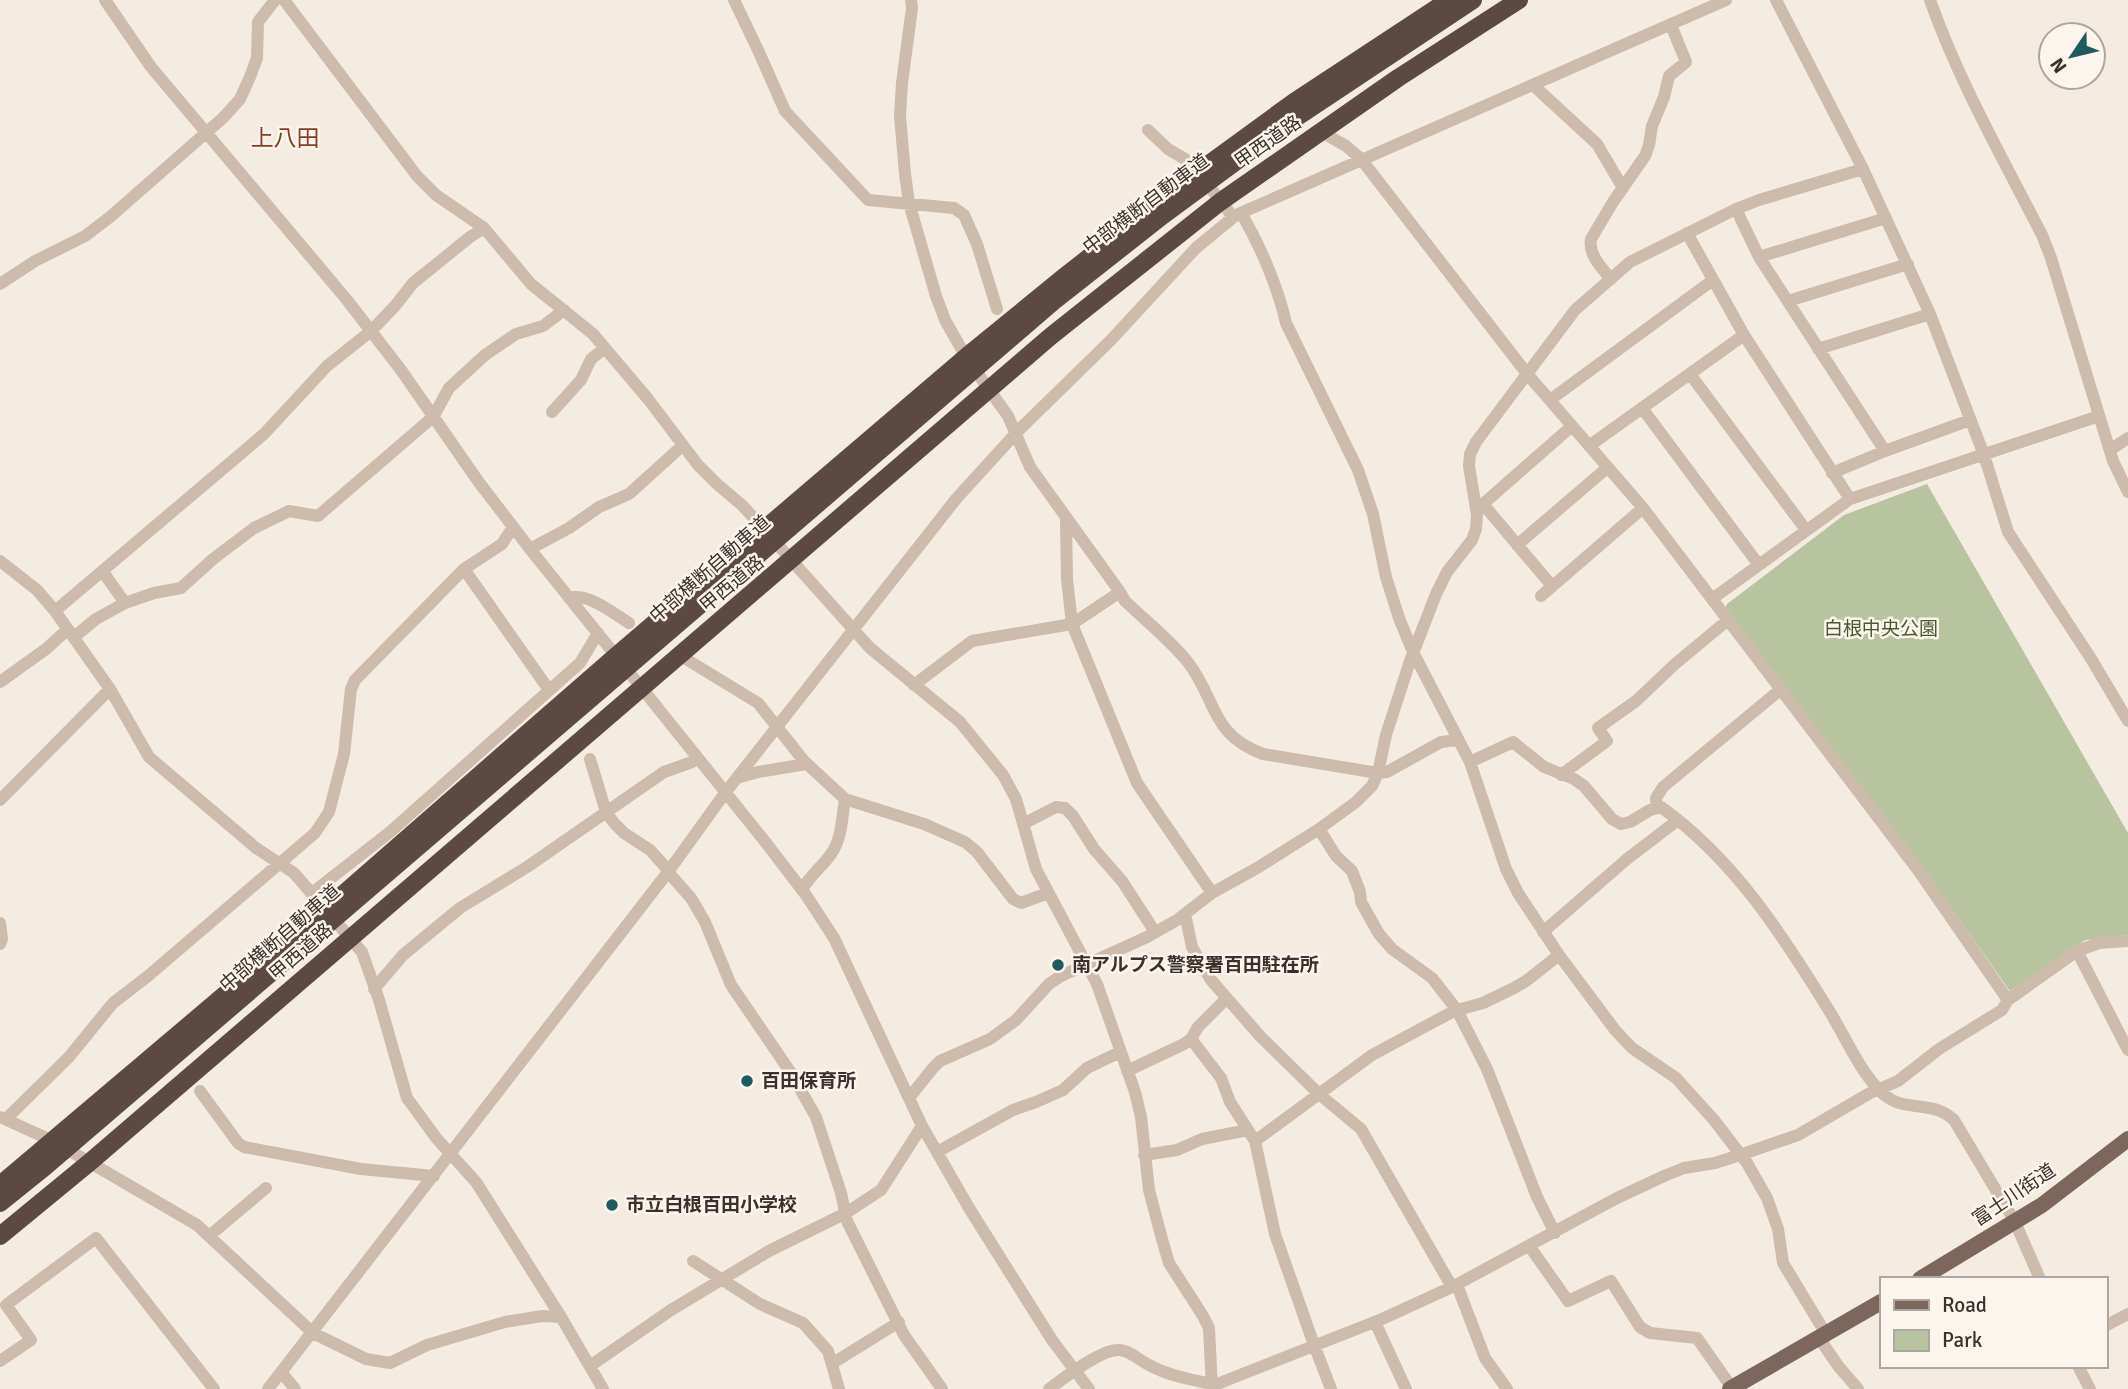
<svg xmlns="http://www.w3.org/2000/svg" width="2128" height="1389" font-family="Signika,'Noto Sans JP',sans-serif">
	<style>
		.park { fill: #b8c4a0 }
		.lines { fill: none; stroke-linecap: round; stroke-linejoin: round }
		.minor { stroke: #cdbbac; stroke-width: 12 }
		.major { stroke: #7d675c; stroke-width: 16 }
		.highway { stroke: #5c4a42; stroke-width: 18 }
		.highway-bridge { stroke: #5c4a42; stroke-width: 18 }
		.poi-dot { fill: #1f5a5e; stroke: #fbf5ee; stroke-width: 2.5 }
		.labels { text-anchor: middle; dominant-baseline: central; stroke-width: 5; stroke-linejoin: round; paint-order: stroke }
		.street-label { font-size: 19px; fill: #3b302b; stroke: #fbf5ee }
		.park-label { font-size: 19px; fill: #4a5a2e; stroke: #fbf5ee }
		.poi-label { font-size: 19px; font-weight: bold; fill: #3b302b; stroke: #fbf5ee; text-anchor: start }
		.quarter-label { font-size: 23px; fill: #8c3b22; stroke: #fbf5ee }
	</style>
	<rect width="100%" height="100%" fill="#f4ebe1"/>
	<!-- park -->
	<path class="park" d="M1927,484L2128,833V935L2085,940L2010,991L1925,871L1725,609L1727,604L1844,515Z"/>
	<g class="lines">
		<!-- minor -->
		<path class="minor" d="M105,0L151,67L347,300L401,370L478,481L530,549L763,839L806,895L834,938L922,1126L969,1208L1052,1340L1089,1389
			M284,0L417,176L436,195L484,228L531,284L593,334L648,399L698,465L717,484L743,506L870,648L960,722L1003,775L1016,799L1036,869L1097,984L1135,1092L1141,1117L1149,1190L1162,1239L1169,1263L1203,1316L1209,1328L1212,1389
			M734,0L758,50L785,111L868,200L954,208L964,215L977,244L997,309
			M911,0L912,8L902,83L900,116L905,174L909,203L936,296L945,320L966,357L1008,416L1030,467L1120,592
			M1776,0L1863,169L1930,314L1984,455L2008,532L2090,657L2128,721
			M1930,0C1959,82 2002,157 2042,235L2051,258L2113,461L2128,492
			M1533,85L1597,144L1623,188
			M1148,130L1168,149L1190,162L1233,217
			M1320,131L1346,146L1361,159L1528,375L1643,508L1712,599L1918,870L2008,1000
			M1736,209L1759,257L1885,451
			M1241,213C1260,245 1278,287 1286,323L1358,470L1373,514L1386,577L1399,618L1413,652L1470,762L1506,869L1518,893L1559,955L1615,1030L1632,1048L1676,1078L1714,1120L1747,1163L1767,1198L1778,1229L1783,1263L1826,1334
			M1687,233L1744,335L1850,499
			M1759,257L1886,218
			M1611,279C1602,268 1588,255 1591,239L1613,202L1645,156L1649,145L1652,126L1664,97L1669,76L1686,62L1671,25
			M0,284L35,261L85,236L110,217L224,117L240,99L250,77L257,58L258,22L275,0
			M1788,301L1908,264
			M1818,349L1930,314
			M1690,374L1806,530
			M1550,400L1713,280
			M1642,408L1759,565
			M552,412L581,380L591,359L605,348
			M1589,446L1744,335
			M2110,450L2128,438
			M1832,473L1885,451L1970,420
			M1475,504H1483L1552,586
			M1483,504L1572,426
			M1066,518L1067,579L1072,624L1137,783L1212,893
			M1517,545L1607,468
			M530,549L569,528L599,507L629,494L682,446
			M0,561L37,590L55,611L110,689L149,757L256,848L294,873L362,952L379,1000L407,1098L437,1139L476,1182L561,1317L603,1389
			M464,569L549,690
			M103,572L125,603
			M1541,596L1643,508
			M569,598C588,592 614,614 629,623
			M1712,599L1850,499L2099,416
			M55,611L264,434L327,366L371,331L395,306L413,283L470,237L484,228
			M74,637L96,619L125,603L154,593L181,588L213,559L254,528L289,511L318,516L433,417L449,388L485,355L516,334L543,326L564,310
			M681,656L758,703L804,761L845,799L924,824L965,842L977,852L1013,899L1021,903L1048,893
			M0,682L46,649L67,630
			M914,685L972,641L1072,624L1120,592L1125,601C1145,620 1169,639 1187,661C1217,699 1210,735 1263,754L1378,773L1387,772L1441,742L1458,740
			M590,759L606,812L614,823L624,833L650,850L669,871
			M1470,762L1513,742L1544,767L1574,779L1584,786L1612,819L1621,824L1630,822L1650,810L1661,807C1735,860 1783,936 1830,1012C1845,1037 1858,1067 1878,1089C1902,1116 1929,1097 1954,1120L2015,1222L2040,1279
			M1561,775L1607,741L1598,728L1636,701L1675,664L1728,620
			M737,778L758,772L806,764
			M0,800L110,689
			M1657,808L1656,798L1663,787L1781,689
			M1023,824L1056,807L1065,808L1073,816L1094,849L1122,881L1155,932
			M1319,829L1336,856L1352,871L1360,892L1361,902L1379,934L1392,949L1432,978L1457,1010L1487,1069L1537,1197L1555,1233
			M668,872L691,898L705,922L731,985L791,1073L816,1117L841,1193L847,1221L904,1335L942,1389
			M802,890C810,875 822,867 831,854C842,839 842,817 845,799
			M312,893L390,832L580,663L598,633
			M1185,914L1192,947L1211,980L1260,1036L1319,1094L1361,1129L1452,1287
			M0,923L2,939L0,944
			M1543,932L1627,859L1678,820
			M2077,951L2128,1050
			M374,989L403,955L460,908L527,867L664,772L692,762L698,758
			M1191,1039L1221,1078L1230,1102L1255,1141L1275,1234L1314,1345L1331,1389
			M1127,1071L1184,1044L1191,1039L1198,1027L1226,999
			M200,1091L238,1143L244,1147L361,1169L434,1176
			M909,1098L933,1068L940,1061L990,1039L1016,1020L1049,984L1061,976L1147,937L1177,920L1212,893L1257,868L1319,829L1356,802L1372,786L1378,773L1386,735L1410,661L1436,594L1447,572L1472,540L1476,529L1477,515L1469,466L1470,454L1476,442L1575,310L1630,262L1736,209L1759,200L1863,169
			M0,1117L53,1141L197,1225L313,1333L366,1359L390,1363L427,1345L505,1322L542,1316L561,1317
			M6,1119L69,1057L113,1003L148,976L315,833L329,812L344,754L351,689L355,680L464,569L502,544L513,527
			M1255,1141L1372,1055L1454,1011L1483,1003L1514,988L1526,981L1559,955
			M937,1152L1013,1110L1036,1102L1063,1090L1087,1068L1120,1052
			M1144,1155L1177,1150L1202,1139L1248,1130
			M209,1236L266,1188
			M1530,1247L1568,1301L1611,1281L1640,1327L1650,1333L1697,1338L1732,1388
			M693,1261L760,1304L803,1323L828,1351L839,1389
			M1457,1285L1485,1358L1507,1389
			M1375,1322L1406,1389
			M2105,1326L2128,1314
			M1819,1338L1839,1367L1858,1389
			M0,1361L31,1340L6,1305L96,1238L214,1389
			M833,1363L899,1322
			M590,1366L671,1310L769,1251L846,1213L881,1190L922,1126
			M2078,1366L2090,1389
			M282,1373L295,1389
			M1212,1386L1382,1319L1452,1287L1617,1198L1664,1176L1684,1168L1715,1163L1740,1155L1798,1135L1870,1093L1898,1081L1939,1049L2002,1010L2008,1000L2077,951L2099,943L2128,941
			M268,1389L668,872L725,793L956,499L1016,433L1111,340L1196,248L1236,215L1726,0
			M1049,1389C1064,1378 1102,1348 1120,1350C1131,1351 1140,1361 1149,1365C1169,1376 1189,1379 1211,1384"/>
		<!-- major -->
		<path class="major" d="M1920,1279L2042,1205L2128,1139
			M1730,1389L1881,1302"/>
		<!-- highway -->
		<path class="highway" d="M0,1185L325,910L616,656L966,357L1064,277L1198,172L1294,102L1449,0
			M0,1236L90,1162L1051,336L1220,202L1398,78L1519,0"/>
		<!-- highway-bridge -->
		<path class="highway-bridge" d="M0,1203L46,1166L1054,301L1162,216L1288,123L1473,0"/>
	</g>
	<!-- markers -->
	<g class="poi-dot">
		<circle cx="1058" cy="965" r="7"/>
		<circle cx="747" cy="1081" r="7"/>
		<circle cx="612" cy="1205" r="7"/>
	</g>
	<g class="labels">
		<!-- street labels -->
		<g class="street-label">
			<text transform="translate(1268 142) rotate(-35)">甲西道路</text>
			<text transform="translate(1146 204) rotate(-37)">中部横断自動車道</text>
			<text transform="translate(710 569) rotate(-41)">中部横断自動車道</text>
			<text transform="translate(732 584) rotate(-40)">甲西道路</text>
			<text transform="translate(280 938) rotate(-41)">中部横断自動車道</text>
			<text transform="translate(301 952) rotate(-41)">甲西道路</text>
			<text transform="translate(2014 1195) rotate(-34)">富士川街道</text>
		</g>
		<!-- park labels -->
		<g class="park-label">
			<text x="1881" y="629">白根中央公園</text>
		</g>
		<!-- poi labels -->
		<g class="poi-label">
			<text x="1072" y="965">南アルプス警察署百田駐在所</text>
			<text x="761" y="1081">百田保育所</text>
			<text x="626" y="1205">市立白根百田小学校</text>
		</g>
		<!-- quarter labels -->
		<g class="quarter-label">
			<text x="285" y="138">上八田</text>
		</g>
	</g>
	<!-- legend -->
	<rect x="1880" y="1277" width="228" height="91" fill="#fbf5ee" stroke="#aea6a0" stroke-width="2"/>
	<rect x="1894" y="1300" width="35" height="10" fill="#7d675c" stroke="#aea6a0" stroke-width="2"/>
	<text x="1942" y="1312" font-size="21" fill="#3b302b">Road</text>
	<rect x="1894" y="1330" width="35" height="21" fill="#b8c4a0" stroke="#aea6a0" stroke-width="2"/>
	<text x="1942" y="1347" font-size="21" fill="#3b302b">Park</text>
	<!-- north arrow -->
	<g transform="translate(2072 56) rotate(235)"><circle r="33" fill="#fbf5ee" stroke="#aea6a0" stroke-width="2"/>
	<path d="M0-5L12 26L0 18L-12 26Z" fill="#1f5a5e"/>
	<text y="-10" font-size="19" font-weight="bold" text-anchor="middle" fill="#3b302b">N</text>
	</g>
</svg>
